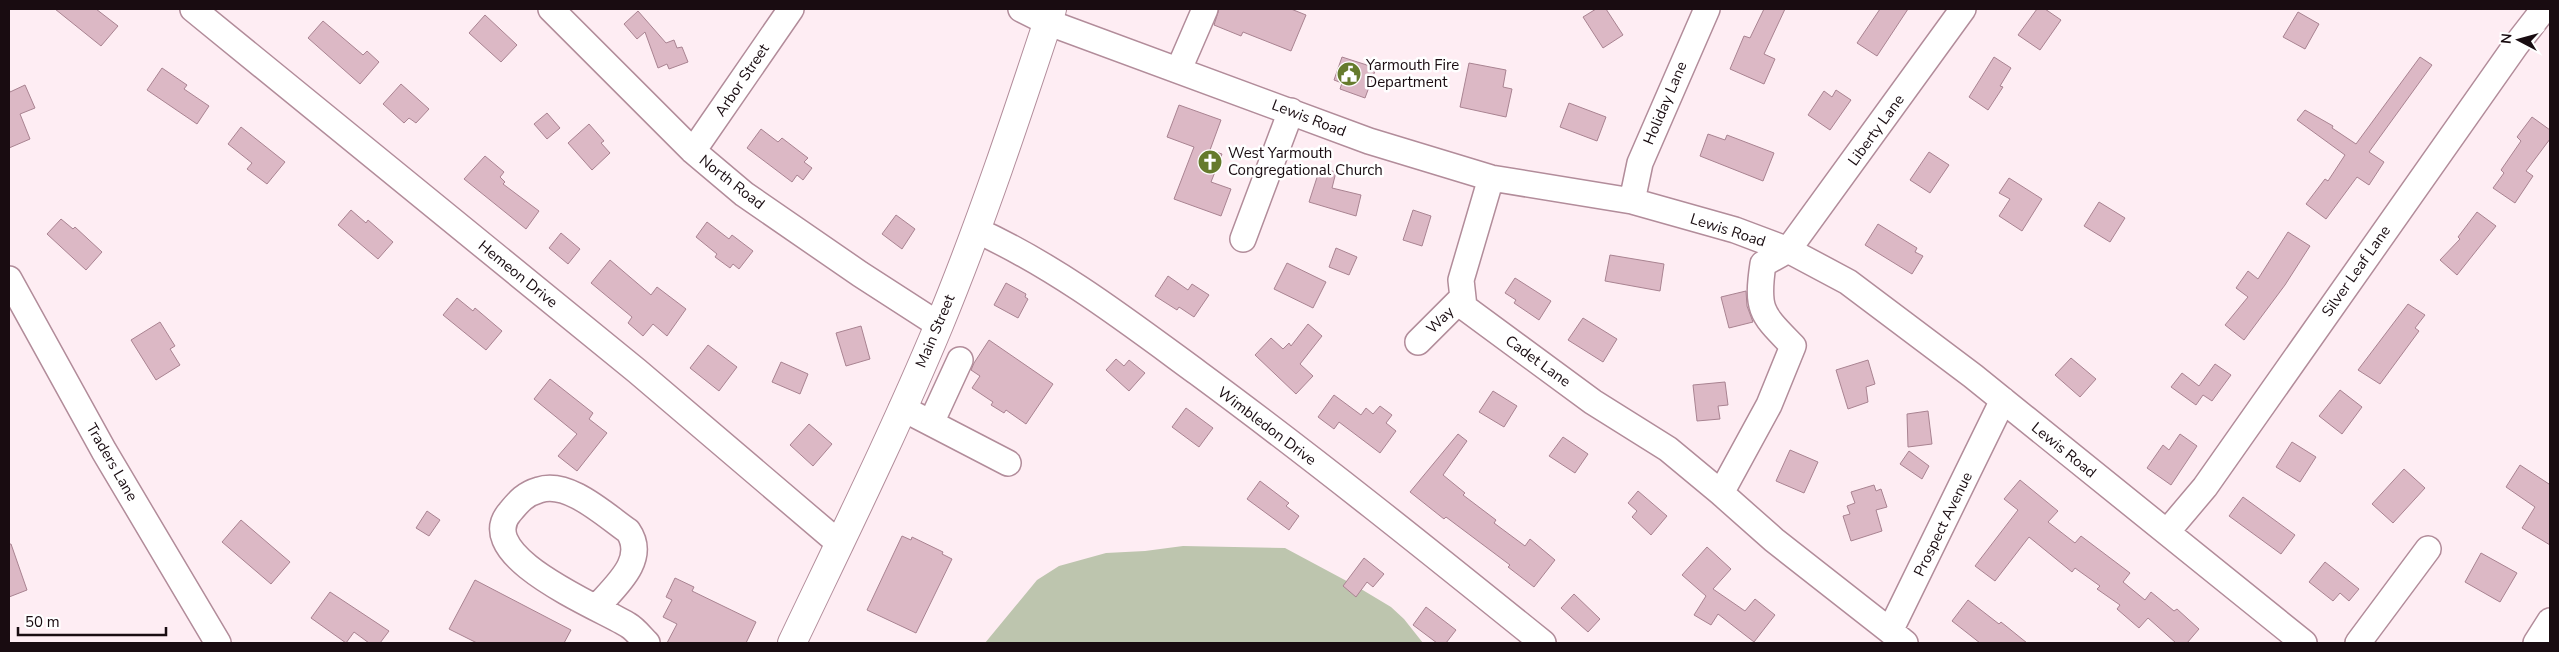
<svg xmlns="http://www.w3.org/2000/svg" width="2559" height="652" font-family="'Nunito Sans',sans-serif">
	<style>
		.green { fill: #bdc5ae }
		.building { fill: #dcb8c5; stroke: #a98391 }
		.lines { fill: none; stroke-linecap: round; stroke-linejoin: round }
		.minor-casing { stroke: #b28c9a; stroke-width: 28 }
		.major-casing { stroke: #b28c9a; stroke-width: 30 }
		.minor { stroke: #fff; stroke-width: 25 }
		.major { stroke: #fff; stroke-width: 28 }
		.labels { text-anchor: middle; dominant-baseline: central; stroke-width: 5; stroke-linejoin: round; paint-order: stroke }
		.poi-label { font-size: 15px; fill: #190c11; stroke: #fff; text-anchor: start }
		.street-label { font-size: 15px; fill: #190c11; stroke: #fff }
	</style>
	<rect width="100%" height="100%" fill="#feedf3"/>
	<!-- green -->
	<path class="green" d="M1183,546L1285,548L1356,586L1391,607L1404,619L1423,643H985L1037,580L1059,566L1106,553L1145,551Z"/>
	<!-- building -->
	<path class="building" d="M55,9H96L118,26L101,46Z
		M1219,9H1291L1306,15L1291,51L1243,32L1241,36L1214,25Z
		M1596,9H1606L1623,35L1603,48L1583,17Z
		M1764,9H1785L1764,54L1775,59L1764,84L1730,69L1744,36L1750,38Z
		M1880,9H1908L1877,56L1857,43Z
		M2037,9H2045L2061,20L2040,50L2018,35Z
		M638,11L666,43L674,40L677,48L682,47L688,62L669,69L667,64L658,68L645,32L637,39L624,24Z
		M2298,12L2319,24L2305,49L2283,37Z
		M485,15L517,45L501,62L469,33Z
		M323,21L363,55L367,51L379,62L360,84L308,38Z
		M1342,57L1376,68L1365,98L1340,89L1342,83L1334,80Z
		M1994,57L2011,68L2000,86L2003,87L1988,110L1969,97Z
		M2420,57L2432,65L2369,152L2384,162L2369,185L2357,177L2326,219L2306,204L2325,179L2328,181L2345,155L2297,120L2305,110L2333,126L2332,128L2356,144Z
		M1469,63L1506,70L1503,87L1512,89L1506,117L1460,107Z
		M162,68L187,85L184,89L209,106L197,124L147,90Z
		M401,84L429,109L416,123L409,118L404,123L383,104Z
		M25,85L35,108L20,114L30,139L9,148V88L10,92Z
		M1836,90L1851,100L1830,130L1808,115L1824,91L1832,97Z
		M1569,103L1606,117L1597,141L1560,127Z
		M1179,105L1221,120L1210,150L1222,154L1211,182L1231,189L1221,216L1174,199L1194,147L1167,137Z
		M547,113L560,128L547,139L534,124Z
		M2532,117L2550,130V139L2526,171L2533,176L2515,203L2493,188L2504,173L2501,170L2521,141L2517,137Z
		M589,124L604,141L601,143L610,153L592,170L568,143Z
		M241,127L285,162L267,184L247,169L252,163L228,144Z
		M761,129L778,142L782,138L808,158L804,162L812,168L803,180L797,175L792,182L747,148Z
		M1708,134L1725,140L1727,135L1774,153L1763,181L1700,156Z
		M1929,152L1949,165L1930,193L1910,180Z
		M485,156L504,172L500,177L505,182L503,184L539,211L526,229L464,179Z
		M1320,168L1336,172L1332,188L1361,195L1356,216L1309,202Z
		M2009,178L2042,199L2022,231L1999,216L2010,199L1999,193Z
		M2099,202L2125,218L2110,242L2084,226Z
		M351,210L366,223L368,220L393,242L378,259L338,225Z
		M1413,210L1431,216L1422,246L1403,240Z
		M2477,212L2496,226L2457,275L2440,260L2460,239L2458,237Z
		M896,215L915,229L902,249L882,234Z
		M61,219L73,229L75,227L102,252L86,270L47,234Z
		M707,222L729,239L732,235L753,251L739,269L733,264L730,268L715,257L717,254L696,237Z
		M1878,224L1917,248L1915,252L1923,256L1912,274L1865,245Z
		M2288,232L2310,246L2285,285L2244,340L2225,325L2248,297L2236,288L2248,271L2258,279Z
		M561,233L580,249L568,264L549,248Z
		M1336,248L1357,257L1349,275L1329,267Z
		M1610,255L1664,264L1660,291L1605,281Z
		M610,260L651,295L657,287L686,309L667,336L653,324L643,336L628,323L632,317L591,283Z
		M1287,263L1326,282L1313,308L1274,289Z
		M1168,276L1188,290L1192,284L1209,295L1194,317L1179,307L1177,310L1155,296Z
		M1515,278L1551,301L1539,320L1514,303L1516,300L1505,293Z
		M1006,283L1026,294L1025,297L1028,299L1018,318L994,305Z
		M1746,291L1747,306L1753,322L1729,328L1721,297Z
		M457,298L473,311L475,308L502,331L486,350L443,315Z
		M2408,304L2425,315L2415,328L2419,331L2380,384L2358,370Z
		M1583,318L1617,339L1603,362L1568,340Z
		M160,322L175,346L170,349L180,365L156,380L131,340Z
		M1308,324L1322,336L1300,364L1313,376L1296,394L1255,355L1271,338L1283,349L1289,343L1291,346Z
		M861,326L870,359L846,366L836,333Z
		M989,340L1053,384L1026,424L1006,410L1004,413L991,405L993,402L972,388L980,376L971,370L974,363Z
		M708,345L737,367L719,391L690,368Z
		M2071,358L2096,379L2080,397L2055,375Z
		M1116,359L1124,366L1129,360L1145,373L1129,391L1106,370Z
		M1868,360L1875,384L1866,387L1868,402L1848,409L1836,370Z
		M781,362L808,374L800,394L772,382Z
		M2215,364L2231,375L2212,401L2203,395L2196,405L2171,387L2182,373L2199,386Z
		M550,379L593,413L589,419L607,433L577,471L558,456L577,434L534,399Z
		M1725,382L1728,405L1718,406L1720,419L1697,421L1693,385Z
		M2340,390L2362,407L2342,434L2319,416Z
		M1493,391L1517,406L1504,427L1479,412Z
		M1334,395L1361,415L1366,408L1373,414L1380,406L1392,415L1386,423L1396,431L1380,453L1339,422L1334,429L1318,417Z
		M1186,408L1213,428L1199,447L1172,427Z
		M1928,411L1932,444L1908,447L1907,414Z
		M809,424L832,444L813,466L790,445Z
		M1458,434L1467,441L1443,475L1465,493L1463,495L1496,520L1494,523L1525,546L1530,539L1555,560L1534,587L1508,567L1510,565L1446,517L1444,519L1410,492Z
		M2180,434L2197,446L2171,485L2147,468L2163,445L2169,450Z
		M1563,437L1588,454L1575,473L1549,456Z
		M2292,442L2316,457L2300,482L2276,467Z
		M1790,450L1818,462L1804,493L1776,481Z
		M1909,451L1929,466L1922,479L1900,464Z
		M2520,465L2549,484L2550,482V545L2522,528L2535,507L2506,487Z
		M2404,469L2425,488L2393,523L2372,504Z
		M2020,480L2058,511L2048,522L2075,543L2081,536L2130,573L2123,582L2145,600L2151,592L2174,611L2177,609L2199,629L2187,643H2176L2148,618L2139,628L2117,609L2120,605L2097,589L2100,586L2075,568L2072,572L2029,537L1995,581L1975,566L2018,510L2004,499Z
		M1260,481L1289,503L1286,506L1299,516L1289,530L1247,499Z
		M1874,485L1876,491L1881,489L1887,507L1876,510L1882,531L1851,541L1843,516L1850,514L1847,506L1855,503L1851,492Z
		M1638,491L1667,516L1651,535L1632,517L1637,511L1628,503Z
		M2243,497L2295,535L2281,554L2229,516Z
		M427,511L440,520L429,536L416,528Z
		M241,520L290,562L271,584L222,542Z
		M902,536L911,540L912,537L943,552L942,554L952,559L916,633L867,610Z
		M9,544H11L27,590L9,597Z
		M1707,547L1731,569L1713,589L1745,611L1755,599L1775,615L1754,642L1718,614L1711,625L1694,615L1706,596L1682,575Z
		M2481,553L2517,573L2500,602L2465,582Z
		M1364,558L1384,574L1373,587L1367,582L1356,597L1343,586Z
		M2325,562L2359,589L2349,601L2340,593L2333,601L2309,582Z
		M675,578L694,587L692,591L756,622L746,643H667L677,624L663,617L672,600L666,597Z
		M475,580L571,630L564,643H477L449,629Z
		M330,592L389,631L380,643H369L354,632L346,643L311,618Z
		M1574,594L1600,619L1588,632L1561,608Z
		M1968,600L1999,624L2001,622L2027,643H1980L1952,621Z
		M1426,607L1456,630L1446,643H1437L1413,625Z"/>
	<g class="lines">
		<defs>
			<path id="minor" d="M193,9L637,371L840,544
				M551,9L693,151L744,194L860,274L939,325
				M1021,9L1047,22L1369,141L1491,178L1632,201L1735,230L1788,250L1848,282L1973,376L2304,643
				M1179,69L1205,9
				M693,151L791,9
				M1491,178L1461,280L1464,307L1593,402L1668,449L1721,493
				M1632,201L1640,163L1707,9
				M976,230C1057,267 1127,321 1198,373C1316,460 1429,551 1543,643
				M1243,239L1291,111
				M9,279L104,451L218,643
				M1418,342L1461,299
				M902,408L1008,463
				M931,423L960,360
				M2167,532L2205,487L2516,45L2544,9
				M596,608C614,587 648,560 628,531C605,515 568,480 539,490C525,494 519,501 510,512C471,556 601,608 628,625C635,629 641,637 647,643
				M1890,631L1774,540L1721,493L1769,405L1793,346C1762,314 1756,311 1763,264L1788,250L1963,9
				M1905,643L1890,631L2003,400
				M2358,643L2428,549
				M2536,643L2550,621"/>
			<path id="major" d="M792,643C842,538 894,433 939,325C982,221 1017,115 1052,9"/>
		</defs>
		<!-- minor casing -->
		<use href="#minor" class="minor-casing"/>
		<!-- major casing -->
		<use href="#major" class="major-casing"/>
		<!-- minor -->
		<use href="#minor" class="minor"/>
		<!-- major -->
		<use href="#major" class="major"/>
	</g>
	<!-- icons -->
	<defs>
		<symbol id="civic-disc" viewBox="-11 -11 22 22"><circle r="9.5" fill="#657a2c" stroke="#fff"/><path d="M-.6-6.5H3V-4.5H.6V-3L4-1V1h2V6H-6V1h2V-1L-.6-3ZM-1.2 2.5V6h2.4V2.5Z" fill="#fff"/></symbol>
		<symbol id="church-disc" viewBox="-11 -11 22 22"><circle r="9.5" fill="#657a2c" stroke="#fff"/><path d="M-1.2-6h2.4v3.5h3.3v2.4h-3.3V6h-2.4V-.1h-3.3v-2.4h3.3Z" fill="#fff"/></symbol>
	</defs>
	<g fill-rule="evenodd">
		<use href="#civic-disc" x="1335" y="60" width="28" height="28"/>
		<use href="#church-disc" x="1196" y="148" width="28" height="28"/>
	</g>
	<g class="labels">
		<!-- poi labels -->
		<g class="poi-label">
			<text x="1366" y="65">Yarmouth Fire<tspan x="1366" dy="17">Department</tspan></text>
			<text x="1228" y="153">West Yarmouth<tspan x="1228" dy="17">Congregational Church</tspan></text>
		</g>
		<!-- street labels -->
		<g class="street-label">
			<text transform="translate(742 80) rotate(-56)">Arbor Street</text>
			<text transform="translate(1665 103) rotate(-67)">Holiday Lane</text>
			<text transform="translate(1309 118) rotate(21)">Lewis Road</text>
			<text transform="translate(1876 130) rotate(-54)">Liberty Lane</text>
			<text transform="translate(732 182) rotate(38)">North Road</text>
			<text transform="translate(1728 230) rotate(18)">Lewis Road</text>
			<text transform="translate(2356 271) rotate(-55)">Silver Leaf Lane</text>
			<text transform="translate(518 274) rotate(39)">Hemeon Drive</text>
			<text transform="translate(1440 320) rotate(-45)">Way</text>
			<text transform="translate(935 331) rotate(-67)">Main Street</text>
			<text transform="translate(1538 361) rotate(36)">Cadet Lane</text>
			<text transform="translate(1267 426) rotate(37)">Wimbledon Drive</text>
			<text transform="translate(2064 450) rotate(39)">Lewis Road</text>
			<text transform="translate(112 462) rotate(60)">Traders Lane</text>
			<text transform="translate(1943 524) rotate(-64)">Prospect Avenue</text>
		</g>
	</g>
	<!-- border -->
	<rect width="2559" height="652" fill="none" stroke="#190c11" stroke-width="20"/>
	<!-- north arrow -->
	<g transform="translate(2519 40) rotate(276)" stroke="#ffffff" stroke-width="4" paint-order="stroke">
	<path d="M0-4L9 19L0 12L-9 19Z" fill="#190c11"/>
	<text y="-8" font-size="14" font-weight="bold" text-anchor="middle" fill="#190c11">N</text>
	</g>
	<!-- scale -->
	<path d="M18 627v8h148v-8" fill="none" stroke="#190c11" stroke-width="2.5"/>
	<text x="25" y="627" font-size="15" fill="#190c11" stroke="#ffffff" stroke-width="4" paint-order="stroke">50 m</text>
</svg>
